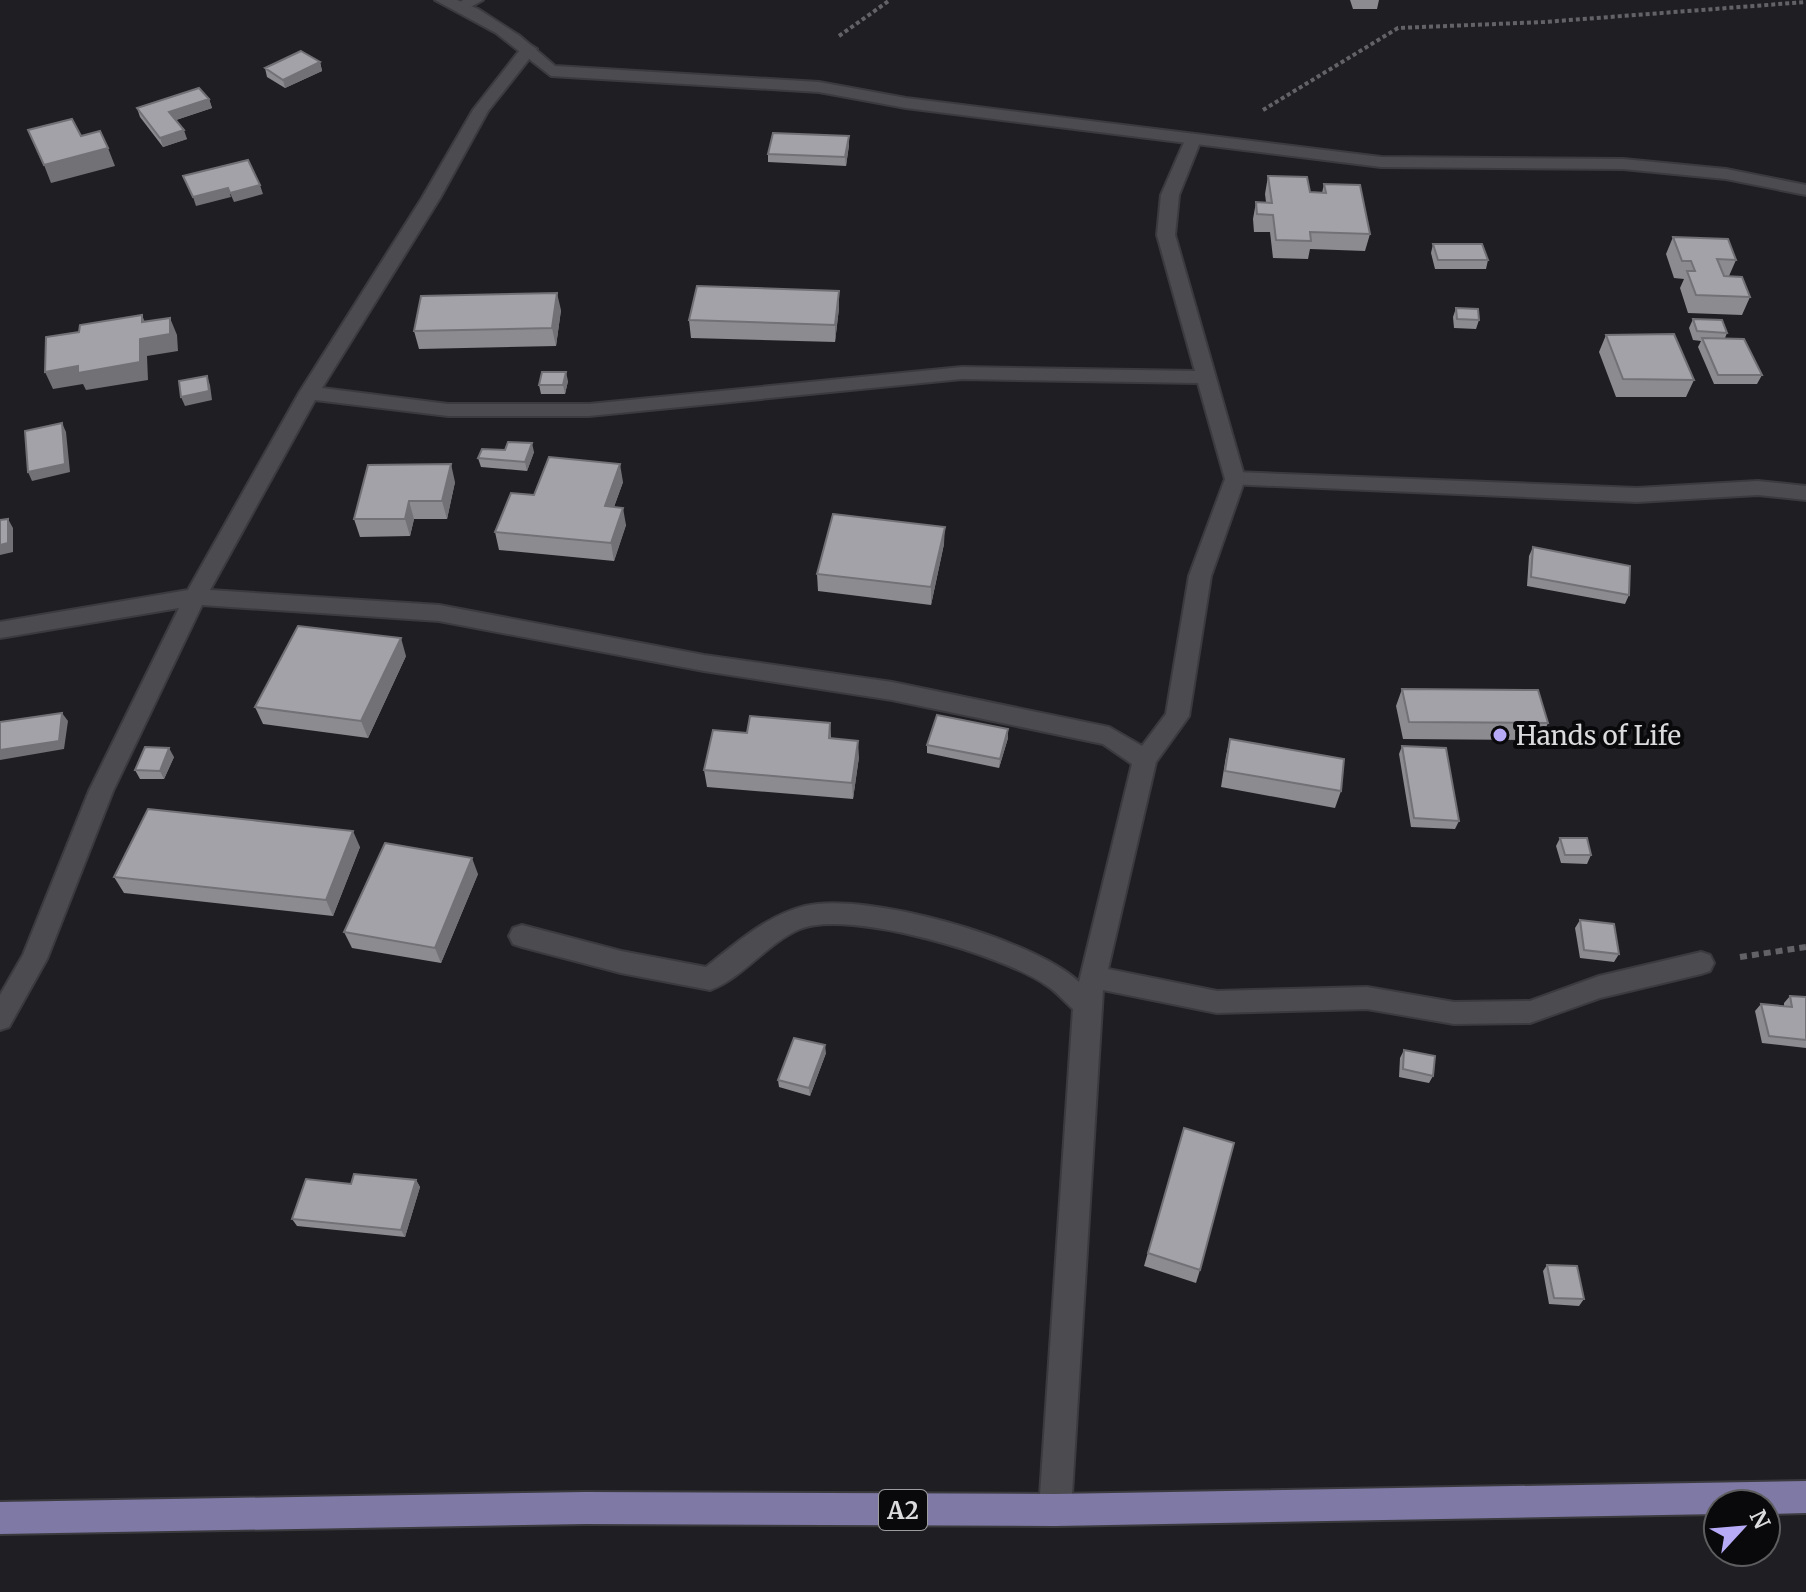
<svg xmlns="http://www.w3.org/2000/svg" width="1806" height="1592" font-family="Merriweather,serif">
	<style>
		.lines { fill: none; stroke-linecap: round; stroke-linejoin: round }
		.lane-casing { stroke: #3b3b3f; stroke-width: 4 }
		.street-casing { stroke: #3b3b3f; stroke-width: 4 }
		.secondary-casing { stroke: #3b3b3f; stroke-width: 4 }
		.primary-casing { stroke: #3b3b3f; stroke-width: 4 }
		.path-far1 { stroke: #636367; stroke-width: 4; stroke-dasharray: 4 3; stroke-linecap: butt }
		.path { stroke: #636367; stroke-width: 6; stroke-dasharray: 7 5; stroke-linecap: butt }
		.lane { fill: #4b4b50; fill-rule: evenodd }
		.street { fill: #4b4b50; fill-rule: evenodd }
		.secondary { fill: #4b4b50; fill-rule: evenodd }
		.primary { fill: #7f79a6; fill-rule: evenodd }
		.wall { fill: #8b8b90 }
		.shaded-wall { fill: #717176 }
		.building { fill: #a2a2a8; stroke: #717176; stroke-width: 2 }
		.poi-dot { fill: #b7abf8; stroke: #09090b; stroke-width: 3 }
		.labels { text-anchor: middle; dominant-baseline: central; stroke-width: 8; stroke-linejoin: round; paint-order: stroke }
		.shield { fill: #09090b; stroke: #9c9c9f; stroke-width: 2 }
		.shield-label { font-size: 24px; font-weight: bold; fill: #dbdbde }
		.poi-label { font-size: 26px; fill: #dbdbde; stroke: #09090b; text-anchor: start }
	</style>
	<rect width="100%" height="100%" fill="#1f1f23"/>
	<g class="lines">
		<defs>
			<path id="lane" d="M463,0H483L467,9H457L454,6Z
				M1235,472L1637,488L1758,481L1806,486V500L1758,495L1637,502L1228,484L1225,479Z"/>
			<path id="street" d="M529,44L537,49L488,111L440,198L322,388L448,404H589L962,367L1195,371L1157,235L1161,195L1185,140L1187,136H1199L1201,140L1179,195L1175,235L1245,479L1211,576L1189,716L1156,762L1108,969L1217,991L1367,987L1454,1002L1530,1001L1599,976L1701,952L1710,955L1714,963L1710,971L1701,974L1600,998L1530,1023L1454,1024L1367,1009L1217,1013L1103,990L1071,1510L1066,1521L1055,1526L1044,1521L1039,1510L1073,1009C1064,1001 1056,991 1046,985C1003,955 849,909 800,929C767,943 743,978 710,990L621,973L522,947L513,944L509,936L513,928L522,925L621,951L706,967C736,943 766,916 805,906C865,891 1034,939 1079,982L1132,764L1103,744L892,700L704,671L439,621L202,605L113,791L47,959L9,1027L0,1030V995L23,955L89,791L179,608L0,638V622L188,590L299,393L422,198L473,110L523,46ZM962,379L1198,383L1225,479L1189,576L1166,714L1142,746L1109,727L892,682L704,655L439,605L210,590L315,400L448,416H589Z"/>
			<path id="secondary" d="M435,0H457L478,9L520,36L555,66L819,82L906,98L1381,157L1623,159L1726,169L1806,185V195L1726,179L1623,169L1381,167L906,108L819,92L551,76L496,33Z"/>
			<path id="primary" d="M1806,1481V1513L1766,1514V1504H1718V1514L1055,1526L585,1524L0,1534V1502L585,1492L1055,1494Z"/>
		</defs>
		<!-- lane casing -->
		<use href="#lane" class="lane-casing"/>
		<!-- street casing -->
		<use href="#street" class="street-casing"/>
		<!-- secondary casing -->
		<use href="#secondary" class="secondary-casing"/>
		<!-- primary casing -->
		<use href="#primary" class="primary-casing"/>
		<!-- path-far1 -->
		<path class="path-far1" d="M839,36L890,0
			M1263,110L1398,28L1544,22L1806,2"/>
		<!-- path -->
		<path class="path" d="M1740,957L1806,947"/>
		<!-- lane -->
		<use href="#lane" class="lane"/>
		<!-- street -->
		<use href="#street" class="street"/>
		<!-- secondary -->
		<use href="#secondary" class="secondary"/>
		<!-- primary -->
		<use href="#primary" class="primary"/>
	</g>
	<!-- wall -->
	<path class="wall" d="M1350,0H1379L1377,9H1353Z
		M320,62L322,71L285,88L267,77L265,68Z
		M209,99L212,108L176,120L187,139L163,147L140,117L137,108Z
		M849,136V145L846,166L768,162V154Z
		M1268,176L1310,192L1322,193L1324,184L1370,234L1365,251L1310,249L1308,259L1273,258L1270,232H1254L1253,219L1256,202H1266L1265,194Z
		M1673,237L1736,260L1729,276L1750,297L1742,315L1688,313L1680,288L1684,279L1674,278L1666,254Z
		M1433,244L1488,260L1486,269H1435L1431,253Z
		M839,308L835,342L691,338L689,320Z
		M1456,308L1479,320L1476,329L1454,328L1453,317Z
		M561,310L556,346L419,349L414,331Z
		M1693,319L1727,333L1725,338L1762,375L1757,384H1714L1698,347L1701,341L1693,340L1689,328Z
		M1606,335L1694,380L1686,397H1616L1599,352Z
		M568,381L565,394H541L539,385Z
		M534,452L527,471L481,467L478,458Z
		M455,482L447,519H414L410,536L360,537L354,519Z
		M623,482L614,507L626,525L614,561L499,550L495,532L534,495Z
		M944,544L931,605L818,591L817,574Z
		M1533,547L1629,595L1625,604L1527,586L1529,556Z
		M406,656L368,738L263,724L255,707Z
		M1402,689L1548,723L1540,740L1403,739L1396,706Z
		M830,723L831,739L859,757L853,799L707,787L704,770L747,733Z
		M1008,729V738L999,768L927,753V745Z
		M1230,739L1341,791L1335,808L1221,787L1226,756Z
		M1402,746L1459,821L1455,829L1411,827L1399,754Z
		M174,757L164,779H140L135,770Z
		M1560,838L1591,855L1587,864L1561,863L1556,846Z
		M360,847L333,916L124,893L114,877Z
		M478,874L441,963L352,948L344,932Z
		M1580,920L1619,954L1614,962L1580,958L1575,928Z
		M1790,996L1806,997V1048L1762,1043L1755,1011L1761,1004L1784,1006V1003Z
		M1404,1050L1433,1076L1429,1083L1399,1077L1400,1058Z
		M826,1053L810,1096L779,1087L778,1080Z
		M1184,1128L1200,1270L1196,1283L1144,1266Z
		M416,1180L420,1187L405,1237L297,1226L292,1219L351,1184Z
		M1547,1265L1584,1299L1579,1306L1549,1304L1543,1271Z"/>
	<!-- shaded-wall -->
	<path class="shaded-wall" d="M320,62L322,71L285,88L283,80Z
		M209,99L212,108L173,121L169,112Z
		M184,130L187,139L163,147L160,138Z
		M849,136V145L846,166L845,157Z
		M108,148L115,166L51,183L44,165Z
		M260,185L263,194L234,202L230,193Z
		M228,188L231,197L196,206L193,197Z
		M839,291V308L835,342V325Z
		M557,293L561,310L556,346L552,328Z
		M142,315L149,332L170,318L177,335L178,351L147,356L148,380L86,390L83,384L53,389L45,372L140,339Z
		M566,372L568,381L565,394L563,385Z
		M207,376L210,385L212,400L185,406L181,397Z
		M62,423L66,432L70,472L32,481L28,472Z
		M532,443L534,452L527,471L525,462Z
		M451,464L455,482L447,519L442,501Z
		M620,464L623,482L608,523L605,506Z
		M409,501L414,519L410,536L405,519Z
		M623,508L626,525L614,561L611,543Z
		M8,519L13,528V552L0,555V545Z
		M945,527L944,544L931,605V587Z
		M401,638L406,656L368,738L361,721Z
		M62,713L68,721L64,749L0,760V750Z
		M1008,729V738L999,768L1000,759Z
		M858,741L859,757L853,799L852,783Z
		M169,748L174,757L164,779L160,771Z
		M353,831L360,847L333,916L326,900Z
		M472,858L478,874L441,963L435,948Z
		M825,1045L826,1053L810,1096L809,1088Z
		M416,1180L420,1187L405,1237L401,1230Z"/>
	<!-- building -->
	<path class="building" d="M301,51L320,62L283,80L265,68Z
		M199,88L209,99L169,112L184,130L160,138L137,108Z
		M72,119L81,136L100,131L108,148L44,165L28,130Z
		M773,133L849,136L845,157L768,154Z
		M248,160L260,185L230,193L228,188L193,197L183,176Z
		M1268,176L1307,177L1310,192L1326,193L1324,184L1360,185L1370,234L1310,232L1311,241L1276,240L1273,215L1257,214L1256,202L1272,203Z
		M1673,237L1728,239L1736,260L1717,259L1724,276L1742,277L1750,297L1696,295L1687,271H1695L1691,261H1682Z
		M1433,244H1482L1488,260H1438Z
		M697,286L839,291L835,325L689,320Z
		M557,293L552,328L414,331L421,296Z
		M1456,308L1478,309L1479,320L1457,319Z
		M142,315V322L170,318V334L140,339V362L78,373V366L45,372L46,337L79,332L80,325Z
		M1693,319L1722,320L1727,333L1697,331Z
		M1674,334L1694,380L1623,379L1606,335Z
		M1702,338L1744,339L1762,375H1718Z
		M542,372H566L563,385H539Z
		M207,376L209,391L181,397L179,381Z
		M62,423L65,464L28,472L25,431Z
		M508,442L532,443L525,462L478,458L482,449L505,450Z
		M549,457L620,464L605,506L623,508L611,543L495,532L511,493L534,495Z
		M451,464L442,501H409L405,519H354L368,465Z
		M833,514L945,527L931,587L817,574Z
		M8,519V543L0,545V520Z
		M1533,547L1630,566L1629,595L1531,577Z
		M298,626L401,638L361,721L255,707Z
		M1402,689L1538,690L1548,723L1409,722Z
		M62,713L59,741L0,750V722Z
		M937,715L1008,729L1000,759L927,745Z
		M750,716L830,723L829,738L858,741L852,783L704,770L713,730L747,733Z
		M1230,739L1344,759L1341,791L1225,771Z
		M1402,746L1446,748L1459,821L1414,818Z
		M145,747L169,748L160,771L135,770Z
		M148,809L353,831L326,900L114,877Z
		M1560,838H1587L1591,855H1565Z
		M385,843L472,858L435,948L344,932Z
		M1580,920L1614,924L1619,954L1584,950Z
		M1790,996L1806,997V1040L1769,1036L1761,1004L1792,1007Z
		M794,1038L825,1045L809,1088L778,1080Z
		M1404,1050L1435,1056L1433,1076L1403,1069Z
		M1184,1128L1234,1143L1200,1270L1148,1253Z
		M354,1174L416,1180L401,1230L292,1219L306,1179L351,1184Z
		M1547,1265L1577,1266L1584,1299L1554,1298Z"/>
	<!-- markers -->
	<circle class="poi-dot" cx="1500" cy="735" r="8"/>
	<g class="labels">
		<!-- shield labels -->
		<rect class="shield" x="879" y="1490" width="48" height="40" rx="6"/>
		<g class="shield-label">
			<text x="903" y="1510">A2</text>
		</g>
		<!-- poi labels -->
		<g class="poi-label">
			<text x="1516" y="735">Hands of Life</text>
		</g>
	</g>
	<!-- north arrow -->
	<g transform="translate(1742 1528) rotate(64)"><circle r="38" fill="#09090b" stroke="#5d5d5f" stroke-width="2"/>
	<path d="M0-6L14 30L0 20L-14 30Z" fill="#b7abf8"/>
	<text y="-12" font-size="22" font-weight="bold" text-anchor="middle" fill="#dbdbde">N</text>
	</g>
</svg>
